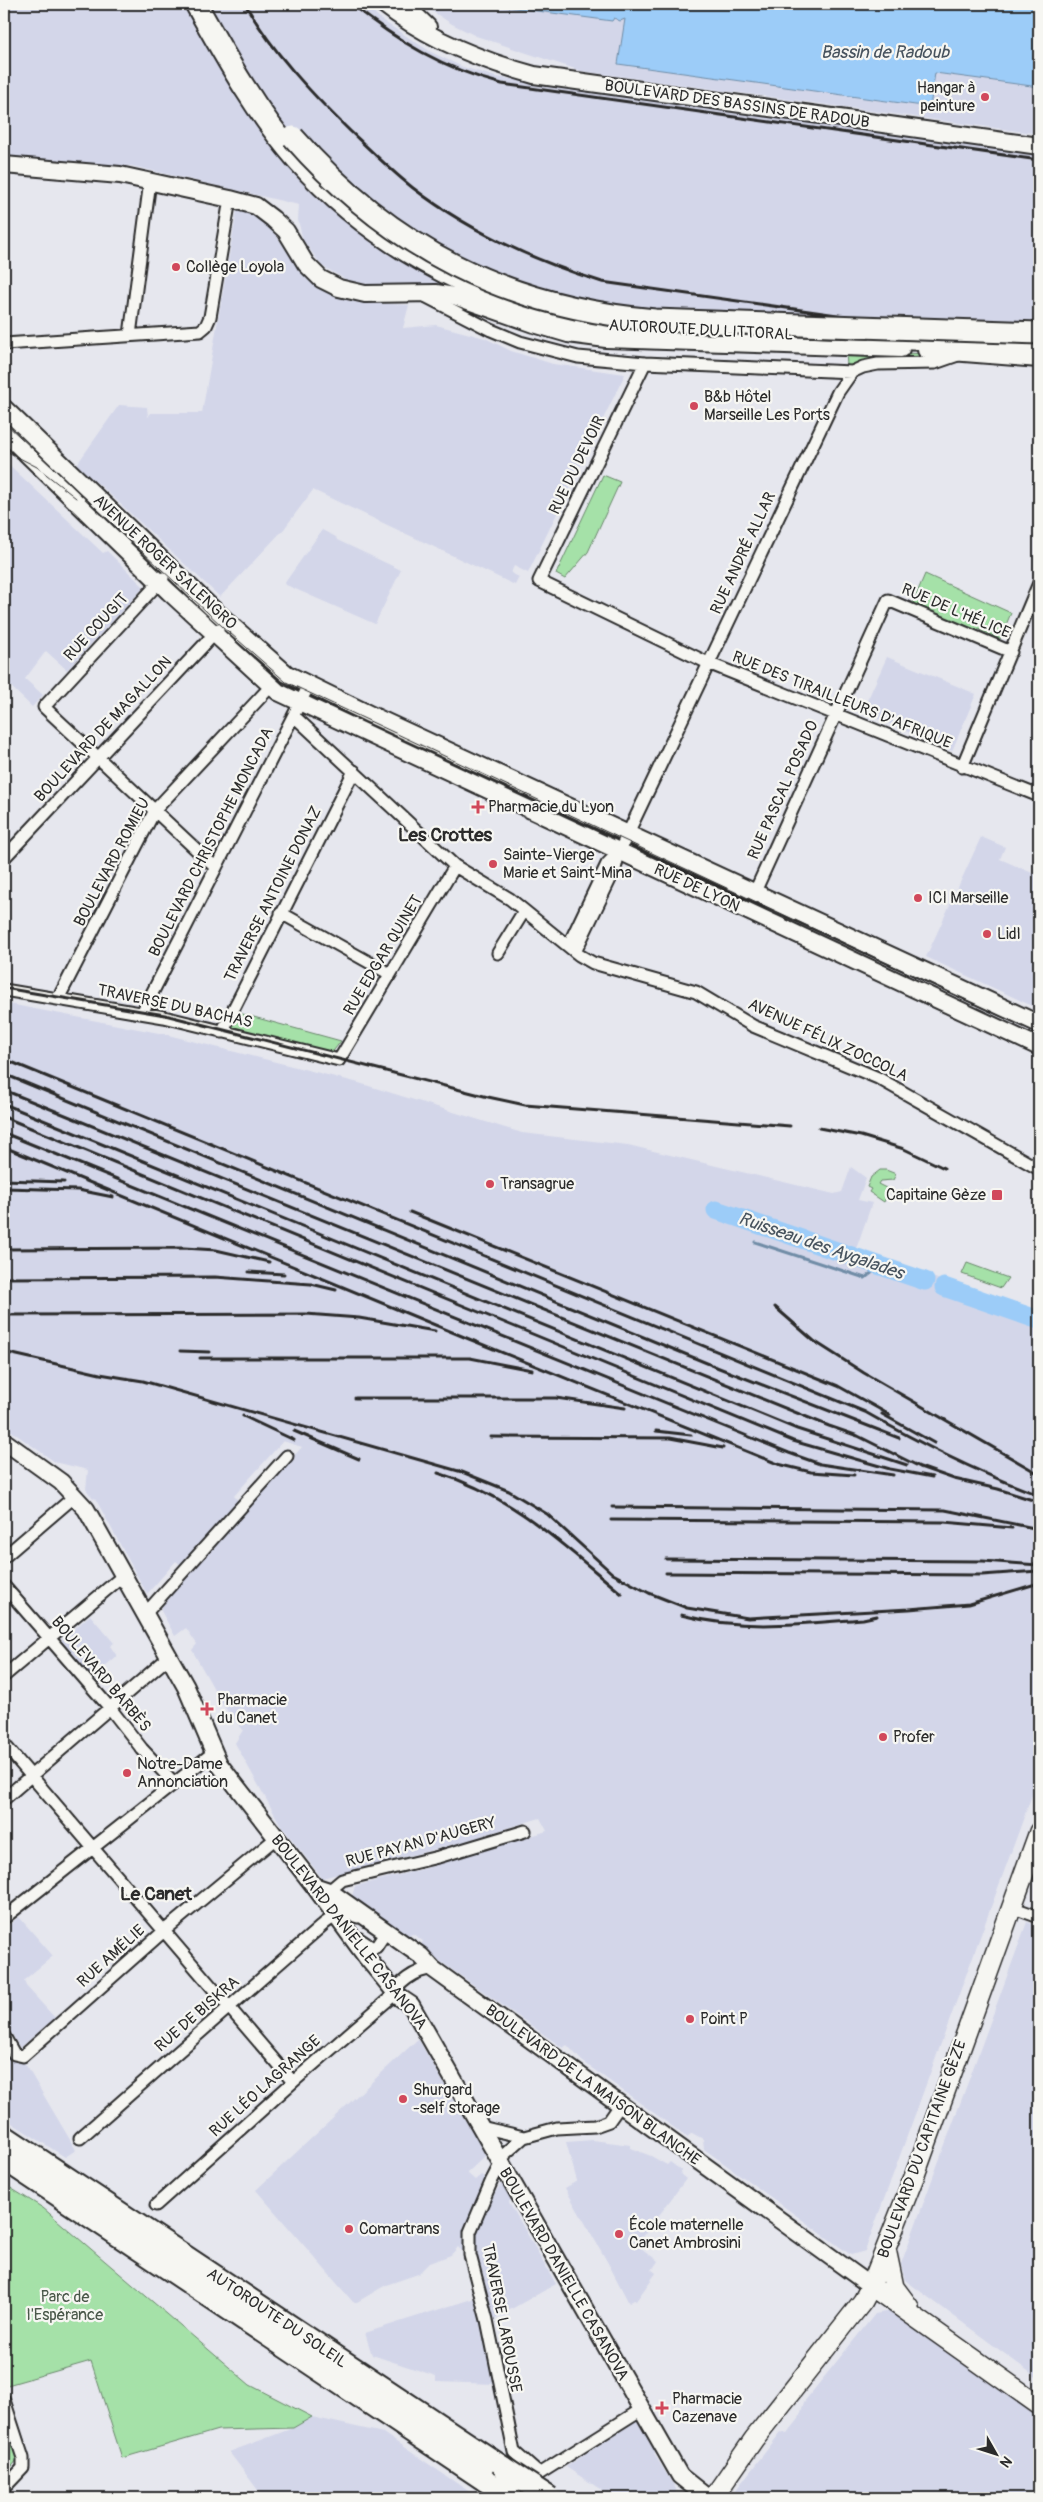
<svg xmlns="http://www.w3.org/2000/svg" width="1043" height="2502" font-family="Pangolin,sans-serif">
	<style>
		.built { fill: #d3d6e9 }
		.green { fill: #a5e1a8; stroke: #68866a }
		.water { fill: #9cccf8; stroke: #6f8ca6 }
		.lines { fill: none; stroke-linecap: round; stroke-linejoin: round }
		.stream { stroke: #6f8ca6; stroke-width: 3 }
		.river { stroke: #9cccf8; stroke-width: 19 }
		.street-casing { stroke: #2b2b2b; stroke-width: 15 }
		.secondary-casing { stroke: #2b2b2b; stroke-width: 20 }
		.primary-casing { stroke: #2b2b2b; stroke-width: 22 }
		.highway-casing { stroke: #2b2b2b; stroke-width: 25 }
		.street { stroke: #f6f6f2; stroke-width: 11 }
		.secondary { stroke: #f6f6f2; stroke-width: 16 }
		.primary { stroke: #f6f6f2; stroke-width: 19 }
		.highway { stroke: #f6f6f2; stroke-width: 21 }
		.tram { stroke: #2b2b2b; stroke-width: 1 }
		.rail { stroke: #2b2b2b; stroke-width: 3 }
		.highway-bridge-casing { stroke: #2b2b2b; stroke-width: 25; stroke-linecap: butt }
		.highway-bridge { stroke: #f6f6f2; stroke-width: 21 }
		.poi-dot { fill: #d1495b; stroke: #f6f6f2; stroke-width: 2 }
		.labels { text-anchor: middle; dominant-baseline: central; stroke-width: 4.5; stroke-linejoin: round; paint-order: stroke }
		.poi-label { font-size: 16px; fill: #2b2b2b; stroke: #f6f6f2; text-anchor: start }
		.street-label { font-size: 16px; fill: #2b2b2b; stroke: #f6f6f2 }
		.park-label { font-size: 16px; fill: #4a584a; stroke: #f6f6f2 }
		.water-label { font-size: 18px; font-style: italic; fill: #47535e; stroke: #f6f6f2 }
		.quarter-label { font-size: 19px; font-weight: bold; fill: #2b2b2b; stroke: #f6f6f2 }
	</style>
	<rect width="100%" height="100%" fill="#e6e7ee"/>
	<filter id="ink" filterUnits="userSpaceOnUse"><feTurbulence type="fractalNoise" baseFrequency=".02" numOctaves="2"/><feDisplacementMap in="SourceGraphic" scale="10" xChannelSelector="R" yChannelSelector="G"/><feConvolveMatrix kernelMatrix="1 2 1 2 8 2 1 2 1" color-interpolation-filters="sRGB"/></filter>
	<g filter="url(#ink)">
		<!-- built -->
		<path class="built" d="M4,4H365L383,21L431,52L463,67L496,77L1039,154V350L632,334L418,286L367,284L347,280L322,266L303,240L298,220L299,205L132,166L60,164L4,157Z
			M421,4H622V19L626,20L618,64L930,107L934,73L1039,87V134L581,71L476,36L452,24Z
			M237,210L250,214L272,229L300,271L326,292L354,302L409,305L403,328L436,325L485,338L511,351L553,364L625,374L528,573L514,566L513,568L511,573L519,577L515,585L313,490L284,529L220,597L100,485L75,467L119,405L147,407L148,417L151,413H202Z
			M4,460L103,553L107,551L144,587L67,670L46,651L25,679L43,695L32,707L4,680Z
			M322,530L336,537L337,540L401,570L375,624L284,584Z
			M887,657L976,694L952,751L862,712Z
			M981,837L1005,847L1000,859L1039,876V1009L926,957Z
			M4,1003L164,1034L359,1083L522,1133L628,1145L834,1194L842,1192L851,1167L866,1178L858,1200L872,1203L855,1252L1039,1312V1776L865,2251L851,2255L704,2149L703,2139L692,2133L687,2137L582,2061L567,2045L563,2048L420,1947L423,1941L413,1934L406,1936L352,1896L355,1886L427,1868L547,1831L540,1818L455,1844L322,1878L280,1824L235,1743L243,1730L223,1705L192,1650L197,1644L186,1628L175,1636L161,1611L162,1600L302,1447L283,1441L234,1496L240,1503L183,1567L176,1561L147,1594L95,1498L93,1499L86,1489L88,1470L55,1462L4,1426Z
			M90,1615L114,1643L110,1646L117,1656L92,1677L61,1641Z
			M19,1917L53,1956L24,1980L26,1986L55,2018L20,2048L4,2020V1929Z
			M1027,1922L1039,1926V2379L905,2280L901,2264Z
			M418,2039L484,2152L485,2156L467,2173L475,2180L481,2175L488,2180L465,2254L458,2247L451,2255L429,2263L418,2274L386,2285L357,2302H353L256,2190Z
			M4,2050L14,2060L24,2062L76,2150L65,2157L4,2118Z
			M593,2140L630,2145V2148L651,2156L667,2165L670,2162L682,2171L680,2174L686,2179L637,2245L658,2261L652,2270L656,2273L636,2301L634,2300L629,2303L608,2263L565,2188L577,2181L566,2142Z
			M501,2184L513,2196L509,2202L556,2284L490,2321L473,2251L476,2229L489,2202Z
			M478,2297L497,2384L436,2382V2376L372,2355L365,2333Z
			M890,2311L1039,2418V2498H734L735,2491L781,2432L787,2434L799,2419L804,2402L875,2314Z
			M312,2417L383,2433L477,2497L264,2498L229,2452L293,2428Z
			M637,2420L656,2453L654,2454L676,2489L675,2498H614L566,2467Z"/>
		<!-- green -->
		<path class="green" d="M846,351L930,354L921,359L879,360L847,366Z
			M603,475L620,482L588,552L565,579L556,574Z
			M925,574L1011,613L1000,639L978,629L975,633L911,607Z
			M239,1013L341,1041L331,1054L232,1029Z
			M880,1170H886L896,1174L893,1180L880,1181L878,1184L890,1190L884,1202L869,1192L871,1189L867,1187L871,1177Z
			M967,1263L1008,1278L1001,1288L962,1274Z
			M4,2184L43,2208L250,2385L312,2417L293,2428L218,2430L122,2458L91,2361L4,2386Z
			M4,2416L17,2460L4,2476Z"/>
		<!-- water -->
		<path class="water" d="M485,4H1039V87L935,73L930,107L618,64L625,19L620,21L614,18L612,21Z"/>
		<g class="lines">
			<!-- stream -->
			<path class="stream" d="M755,1242L865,1278L874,1271L892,1270"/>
			<!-- river -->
			<path class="river" d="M716,1210L925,1281
				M944,1287L1039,1320"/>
			<defs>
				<path id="street" d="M425,296L491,330L520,342L578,357L645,363L852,372
					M130,335L150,181
					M4,344L200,331L206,326L210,317L230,199
					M645,363L539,581L708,663L1039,796
					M163,578L44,707L216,868
					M294,716L455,866L510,899L579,955L593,963L696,992L753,1026L878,1078L1039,1169
					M962,767L1039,583
					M4,858L218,630
					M758,885L888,600L1011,652
					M281,913L390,974
					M568,946L607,864L618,853
					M575,952L615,869L619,852L838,392L852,372L863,367L878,364L935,363L958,355
					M498,953L524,911
					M4,990L164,1017L339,1060L455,866
					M58,999L155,810L271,686
					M142,1013L309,685
					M222,1032L354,771
					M4,1557L75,1496
					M4,1586L110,1708L142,1749L174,1783
					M145,1614L287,1456
					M4,1676L124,1575
					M4,1744L293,2082
					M4,1799L169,1657
					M329,1891L342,1880L438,1857L525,1831
					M1011,1907L1039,1917
					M4,1918L214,1752
					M358,1938L373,1948L376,1947L386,1932
					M4,2036L14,2054L23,2056L164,1931L276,1838
					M481,2127L524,2137L557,2128L595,2126L609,2121L621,2104
					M524,2137L506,2153L492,2180L470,2232V2255L487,2320L514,2452L539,2474
					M80,2138L325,1923L341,1912L358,1917
					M156,2205L293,2082L389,1999C397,1984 415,1969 433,1969
					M4,2400L23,2458V2468L4,2488
					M534,2477L642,2409"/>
				<path id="secondary" d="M383,4C427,39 480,60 534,75L1039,146
					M404,4L428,27
					M4,165L120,175L230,199L256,206L273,219L286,231L306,264L321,279L339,288L365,294L436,293L454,296L534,324L568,334L606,339L901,349
					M926,350L1039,359
					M4,408L212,608L287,674L369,714L1039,1024
					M4,432L169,592L278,692L1039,1047
					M4,1441L61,1482L86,1509L186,1687L219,1764L315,1887L367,1958L399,1997L411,2005L680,2476L704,2495L713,2498
					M317,1887L329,1891L421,1956L433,1969L871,2286"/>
				<path id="primary" d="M886,2249L894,2287L909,2307
					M871,2286L1039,2405
					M713,2498L754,2439L863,2301L871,2286L916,2172L1039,1832"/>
				<path id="highway" d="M196,4C226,58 256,112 297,159C390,264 530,326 669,331
					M880,338L1039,343
					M4,2136L504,2468
					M4,2159L486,2481"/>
			</defs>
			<!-- street casing -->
			<use href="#street" class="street-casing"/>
			<!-- secondary casing -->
			<use href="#secondary" class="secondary-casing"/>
			<!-- primary casing -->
			<use href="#primary" class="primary-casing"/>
			<!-- highway casing -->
			<use href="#highway" class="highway-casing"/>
			<!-- street -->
			<use href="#street" class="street"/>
			<!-- secondary -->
			<use href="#secondary" class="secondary"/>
			<!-- primary -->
			<use href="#primary" class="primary"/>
			<!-- highway -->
			<use href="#highway" class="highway"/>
			<!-- tram -->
			<path class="tram" d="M4,422L222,626L286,682L1039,1034
				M4,450L37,467L76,498"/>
			<!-- rail -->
			<path class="rail" d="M245,4C273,52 308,90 348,129C369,149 390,170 413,188C469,231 535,261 602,282L894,323
				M351,4C397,41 444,69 502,84L1039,160
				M4,988L165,1015L488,1097L525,1105L790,1126
				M4,1059L865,1412C921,1444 978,1473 1039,1495
				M4,1074L719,1368L899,1438
				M4,1090L829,1426L858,1436L920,1467L954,1479L998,1489L1039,1502
				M4,1104L797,1429L907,1465
				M4,1117L793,1441L890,1469L932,1477
				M819,1128L861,1136L904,1149L944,1168
				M4,1133L789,1453L820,1464L893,1475
				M4,1147L469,1339L778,1464L811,1472L854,1475
				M4,1180L64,1182
				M4,1188L78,1190L113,1197
				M410,1212L838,1386L890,1415
				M4,1249L184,1248L216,1250L269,1262
				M249,1272L284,1274
				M4,1278L215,1277L311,1284L336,1290
				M775,1307L814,1341L864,1373L1039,1474
				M4,1315L306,1314L359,1318L435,1331
				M180,1351L210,1352
				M4,1352L100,1374L143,1381L462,1472L509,1491L547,1514L613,1574L649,1593L687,1608L748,1618L909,1609L969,1604L1039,1583
				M200,1358H470L532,1370
				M355,1398H556L625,1408
				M882,1414L934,1443
				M243,1416L294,1440
				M294,1431L359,1459
				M656,1431L691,1435
				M491,1437L670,1438L723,1448
				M438,1473C512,1495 564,1546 622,1594
				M612,1507L945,1510L1039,1529
				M611,1520L944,1522L1012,1528
				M666,1559L983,1561L1039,1565
				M666,1573L982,1575L1039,1571
				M681,1615C742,1631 801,1624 863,1619L877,1616"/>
			<defs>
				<path id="highway-bridge" d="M293,137C391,249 507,307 655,320L1039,333
					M504,2468L550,2498
					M486,2481L512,2498"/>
			</defs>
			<!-- highway-bridge casing -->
			<use href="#highway-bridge" class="highway-bridge-casing"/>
			<!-- highway-bridge -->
			<use href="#highway-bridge" class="highway-bridge"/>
		</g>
	</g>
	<!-- markers -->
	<g class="poi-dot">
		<circle cx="985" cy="97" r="5"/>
		<circle cx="176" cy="267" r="5"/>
		<circle cx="694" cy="406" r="5"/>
		<path d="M475.5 799.5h5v5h5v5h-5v5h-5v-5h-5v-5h5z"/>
		<circle cx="493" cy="864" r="5"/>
		<circle cx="918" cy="898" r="5"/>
		<circle cx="987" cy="934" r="5"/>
		<circle cx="490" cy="1184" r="5"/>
		<rect x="991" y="1189" width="12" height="12" rx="2.5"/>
		<path d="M204.5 1701.5h5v5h5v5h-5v5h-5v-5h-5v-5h5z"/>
		<circle cx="883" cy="1737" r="5"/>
		<circle cx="127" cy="1773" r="5"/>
		<circle cx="690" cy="2019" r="5"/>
		<circle cx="403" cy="2099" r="5"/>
		<circle cx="349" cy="2229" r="5"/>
		<circle cx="619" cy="2234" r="5"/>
		<path d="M659.5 2400.5h5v5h5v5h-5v5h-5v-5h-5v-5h5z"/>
	</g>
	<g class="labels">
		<!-- poi labels -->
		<g class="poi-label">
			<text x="975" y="88" text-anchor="end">Hangar à<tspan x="975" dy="18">peinture</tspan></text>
			<text x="186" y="267">Collège Loyola</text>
			<text x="704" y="397">B&amp;b Hôtel<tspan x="704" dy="18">Marseille Les Ports</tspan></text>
			<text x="488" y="807">Pharmacie du Lyon</text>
			<text x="503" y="855">Sainte-Vierge<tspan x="503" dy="18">Marie et Saint-Mina</tspan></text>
			<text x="928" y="898">ICI Marseille</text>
			<text x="997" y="934">Lidl</text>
			<text x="500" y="1184">Transagrue</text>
			<text x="986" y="1195" text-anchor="end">Capitaine Gèze</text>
			<text x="217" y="1700">Pharmacie<tspan x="217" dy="18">du Canet</tspan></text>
			<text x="893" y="1737">Profer</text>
			<text x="137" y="1764">Notre-Dame<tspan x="137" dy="18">Annonciation</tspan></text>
			<text x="700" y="2019">Point P</text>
			<text x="413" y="2090">Shurgard<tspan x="413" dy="18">-self storage</tspan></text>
			<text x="629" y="2225">École maternelle<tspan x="629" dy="18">Canet Ambrosini</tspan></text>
			<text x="359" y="2229">Comartrans</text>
			<text x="672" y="2399">Pharmacie<tspan x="672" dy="18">Cazenave</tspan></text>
		</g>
		<!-- street labels -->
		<g class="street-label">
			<text transform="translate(737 104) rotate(8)">BOULEVARD DES BASSINS DE RADOUB</text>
			<text transform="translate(701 330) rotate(3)">AUTOROUTE DU LITTORAL</text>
			<text transform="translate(577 465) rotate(-64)">RUE DU DEVOIR</text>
			<text transform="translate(743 553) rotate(-65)">RUE ANDRÉ ALLAR</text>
			<text transform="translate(165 562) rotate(43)">AVENUE ROGER SALENGRO</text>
			<text transform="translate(956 611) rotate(23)">RUE DE L'HÉLICE</text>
			<text transform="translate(96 627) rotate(-47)">RUE COUGIT</text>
			<text transform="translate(842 700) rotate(22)">RUE DES TIRAILLEURS D'AFRIQUE</text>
			<text transform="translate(103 729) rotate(-47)">BOULEVARD DE MAGALLON</text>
			<text transform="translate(783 790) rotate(-66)">RUE PASCAL POSADO</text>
			<text transform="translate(211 842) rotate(-63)">BOULEVARD CHRISTOPHE MONCADA</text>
			<text transform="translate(112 862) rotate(-62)">BOULEVARD ROMIEU</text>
			<text transform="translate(697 888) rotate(25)">RUE DE LYON</text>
			<text transform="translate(273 894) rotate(-63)">TRAVERSE ANTOINE DONAZ</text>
			<text transform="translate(383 955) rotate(-59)">RUE EDGAR QUINET</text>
			<text transform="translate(175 1006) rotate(12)">TRAVERSE DU BACHAS</text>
			<text transform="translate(828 1040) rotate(25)">AVENUE FÉLIX ZOCCOLA</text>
			<text transform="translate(101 1674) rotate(50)">BOULEVARD BARBÈS</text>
			<text transform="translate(421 1842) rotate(-15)">RUE PAYAN D'AUGERY</text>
			<text transform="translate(349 1932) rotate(52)">BOULEVARD DANIELLE CASANOVA</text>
			<text transform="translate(111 1956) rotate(-42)">RUE AMÉLIE</text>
			<text transform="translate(197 2014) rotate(-41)">RUE DE BISKRA</text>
			<text transform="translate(593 2085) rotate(36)">BOULEVARD DE LA MAISON BLANCHE</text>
			<text transform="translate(265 2086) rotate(-42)">RUE LÉO LAGRANGE</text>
			<text transform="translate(922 2149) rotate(-70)">BOULEVARD DU CAPITAINE GÈZE</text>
			<text transform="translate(564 2274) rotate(60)">BOULEVARD DANIELLE CASANOVA</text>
			<text transform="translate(277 2318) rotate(34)">AUTOROUTE DU SOLEIL</text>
			<text transform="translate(502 2318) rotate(79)">TRAVERSE LAROUSSE</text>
		</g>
		<!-- park labels -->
		<g class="park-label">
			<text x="65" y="2297">Parc de<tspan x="65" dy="18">l'Espérance</tspan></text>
		</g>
		<!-- water labels -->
		<g class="water-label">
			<text x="885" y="52">Bassin de Radoub</text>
			<text transform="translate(821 1246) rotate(19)">Ruisseau des Aygalades</text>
		</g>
		<!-- quarter labels -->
		<g class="quarter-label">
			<text x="445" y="835">Les Crottes</text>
			<text x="156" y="1894">Le Canet</text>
		</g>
	</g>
	<!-- margin -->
	<rect width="1043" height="2502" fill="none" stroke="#f6f6f2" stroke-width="20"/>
	<rect x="10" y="10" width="1023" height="2482" fill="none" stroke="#2b2b2b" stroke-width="2" filter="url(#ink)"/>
	<!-- north arrow -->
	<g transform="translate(996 2454) rotate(129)" stroke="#f6f6f2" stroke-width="4" paint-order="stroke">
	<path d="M0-4L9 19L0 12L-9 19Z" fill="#2b2b2b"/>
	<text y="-8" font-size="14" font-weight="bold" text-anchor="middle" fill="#2b2b2b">N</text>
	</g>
</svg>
